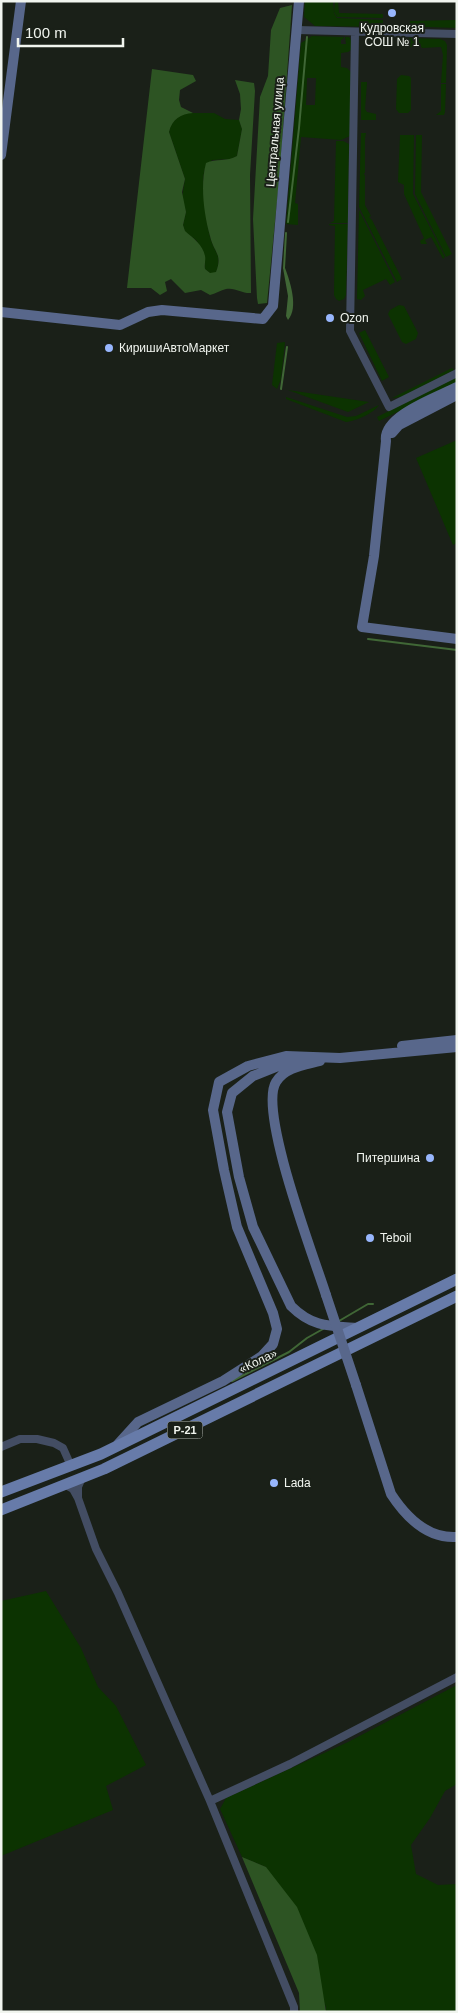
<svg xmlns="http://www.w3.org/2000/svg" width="458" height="2013" font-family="Helvetica,sans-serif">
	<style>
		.green { fill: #0c3301; fill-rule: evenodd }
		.forest { fill: #2d5423 }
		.water { fill: #406736 }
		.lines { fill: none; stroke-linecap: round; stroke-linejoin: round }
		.stream { stroke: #406736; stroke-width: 2 }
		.street { stroke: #434d63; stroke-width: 8 }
		.secondary { stroke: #58678b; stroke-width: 10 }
		.primary { stroke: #677ba9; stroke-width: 11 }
		.secondary-bridge { stroke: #58678b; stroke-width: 10 }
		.poi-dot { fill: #98b6fd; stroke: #1a2018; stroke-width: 2 }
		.labels { text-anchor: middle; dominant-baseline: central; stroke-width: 4; stroke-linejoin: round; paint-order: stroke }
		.shield { fill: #1a2018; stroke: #b0b5ae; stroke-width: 1 }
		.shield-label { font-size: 11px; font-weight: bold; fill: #f1f5ef }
		.poi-label { font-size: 12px; fill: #f1f5ef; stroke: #1a2018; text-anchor: start }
		.street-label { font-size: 12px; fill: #f1f5ef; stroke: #1a2018 }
	</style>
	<rect width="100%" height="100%" fill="#1a2018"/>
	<!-- green -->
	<path class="green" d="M305,1H333L334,13L337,18L383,20V25H393V27L315,26L304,17Z
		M335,1H338L339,13L383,14V18L337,17L334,12Z
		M457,20V28L398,26H409L410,21Z
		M312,36L344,37L343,39L341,40V44H346L345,37H349L351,40V50L348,52L341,53V67L347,68L351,72L350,136L341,140L301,137L295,203L298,204V225L286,224L301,43ZM307,78H316L315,105H306Z
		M408,38L440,39L445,41L447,45L446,83H441L443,55L441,47L422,48L420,45H414V47H408Z
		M401,75L409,76L411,78V110L408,113H399L396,109L397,79Z
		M361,82H367L365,109L367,112L376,114V120H361Z
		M441,84H446L445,112L444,115H436L441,111Z
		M187,113H214L225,119L239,120L242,129L237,156L231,159L212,160C210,163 206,166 205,169C200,180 207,228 211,240C216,255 222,255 216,273H210L205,269V257L199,245L196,240L185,232L183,225L186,212L182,198L185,179L169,132C171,121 177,117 187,113Z
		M361,133H366L365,138V173H364L365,176V205L371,216L369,217L372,220L402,279L397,282L359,207Z
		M400,135H414L413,194L445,257L443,259L431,237L425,240L427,244H421L420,241L424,238L404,194V185L398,182Z
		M416,135H422L421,192L452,254L446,257L415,194Z
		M336,141H343L349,144L348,223H330L334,221Z
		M359,210L395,282L390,285L386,279L363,290L365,296L361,300L357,299Z
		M329,224H348L346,295L344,299L339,301L336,299L334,295L335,226L329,225Z
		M399,305L404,306L418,333L416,339L406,344L402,342L388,314L390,310Z
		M365,330L389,377L382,381L359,333Z
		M285,342L281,379L277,389L272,385L277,343Z
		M452,368L454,370L401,397L392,398Z
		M457,377V383L379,421L377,417Z
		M288,390L369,402L348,412Z
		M286,397L347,417L356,416L379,405C374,413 356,421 346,422L286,399Z
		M457,440V543L453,545L416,458Z
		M46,1591L81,1648L98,1687L116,1706L146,1765L106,1786L113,1810L1,1856V1601Z
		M457,1685V1784L445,1791L430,1818L411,1845L416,1874L438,1885L457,1884V2012H326V2007L266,1867L242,1857L220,1809L226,1798L348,1742Z"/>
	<!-- forest -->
	<path class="forest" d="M292,5L280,171L267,303L258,304L257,298L253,219L260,97L268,76L271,30L280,8Z
		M152,69L193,75L196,81L180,90L179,100L181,107L193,113C181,114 172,119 169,132L185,179L182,192L186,212L183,225L185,231C193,238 203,245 205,256C206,260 204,265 205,269L210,273L216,272C223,254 214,253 210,236C204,214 200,186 206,163C216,158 227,162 237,156L242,129L239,120L241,109L240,94L235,80L254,83L255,91L250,175L251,293C243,294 235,287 226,289C221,290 215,294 210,295L201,290L185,293L171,279L165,282L167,291L160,295L151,288H127Z
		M242,1857L266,1867L297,1907L317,1955L326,2012H300L299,1993Z"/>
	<!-- water -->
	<path class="water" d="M283,268H285C290,281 299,308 288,320L286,316L288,296Z"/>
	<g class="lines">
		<!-- stream -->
		<path class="stream" d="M288,222L299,128L307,37
			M284,268L286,233
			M281,389L287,347
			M368,639L457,650
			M339,1321L368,1304H373
			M232,1381L289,1352L307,1338L323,1329"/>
		<!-- street -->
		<path class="street" d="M297,30L457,34
			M355,32L350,331L389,407L457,373
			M1,1447L20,1439H37L54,1443L63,1448L71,1466
			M66,1485L73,1489L78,1498V1487L82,1478
			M78,1498L96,1549L118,1593L210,1801L294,2007V2012
			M210,1801L290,1764L457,1677"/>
		<!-- secondary -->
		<path class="secondary" d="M1,155L21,1
			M1,312L120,325L148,312L162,310L263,319L273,306L299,1
			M457,387C438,397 382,416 386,441L374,556L362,627L457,639
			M392,433L399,425L457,395
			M402,1046L457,1040
			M320,1061C305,1065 285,1067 276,1082C258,1111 314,1257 326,1295
			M295,1063L283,1064L253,1076L232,1093L227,1112L239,1177L253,1227L291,1306C312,1327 329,1326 357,1328
			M356,1385L391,1494C406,1517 427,1539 457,1537
			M118,1444L138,1422L223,1381L262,1356L273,1344L277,1329L273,1313L237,1227L224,1170L213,1110L219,1082L248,1066L286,1056L340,1058L457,1047"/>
		<!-- primary -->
		<path class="primary" d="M1,1492L101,1454L457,1279
			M1,1510L104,1469L457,1296"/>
		<!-- secondary-bridge -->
		<path class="secondary-bridge" d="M326,1295L356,1385"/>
	</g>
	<!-- markers -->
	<g class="poi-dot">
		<circle cx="392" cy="13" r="5"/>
		<circle cx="330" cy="318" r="5"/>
		<circle cx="109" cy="348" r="5"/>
		<circle cx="430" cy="1158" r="5"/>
		<circle cx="370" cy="1238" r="5"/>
		<circle cx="274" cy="1483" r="5"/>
	</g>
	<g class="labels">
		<!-- shield labels -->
		<rect class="shield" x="167.5" y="1421.5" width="35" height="17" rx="4"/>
		<g class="shield-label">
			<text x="185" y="1430">Р-21</text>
		</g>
		<!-- poi labels -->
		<g class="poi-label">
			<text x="392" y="28" text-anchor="middle">Кудровская<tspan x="392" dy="14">СОШ № 1</tspan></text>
			<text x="340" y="318">Ozon</text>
			<text x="119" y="348">КиришиАвтоМаркет</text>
			<text x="420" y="1158" text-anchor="end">Питершина</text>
			<text x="380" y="1238">Teboil</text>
			<text x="284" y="1483">Lada</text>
		</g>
		<!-- street labels -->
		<g class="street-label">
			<text transform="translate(275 132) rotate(-85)">Центральная улица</text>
			<text transform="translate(258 1361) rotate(-26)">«Кола»</text>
		</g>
	</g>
	<!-- border -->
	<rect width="458" height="2013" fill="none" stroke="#f1f5ef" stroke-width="5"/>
	<!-- scale -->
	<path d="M18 38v8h105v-8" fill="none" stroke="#f1f5ef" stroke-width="2.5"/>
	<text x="25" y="38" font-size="15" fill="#f1f5ef" stroke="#1a2018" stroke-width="4" paint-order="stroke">100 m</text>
</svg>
